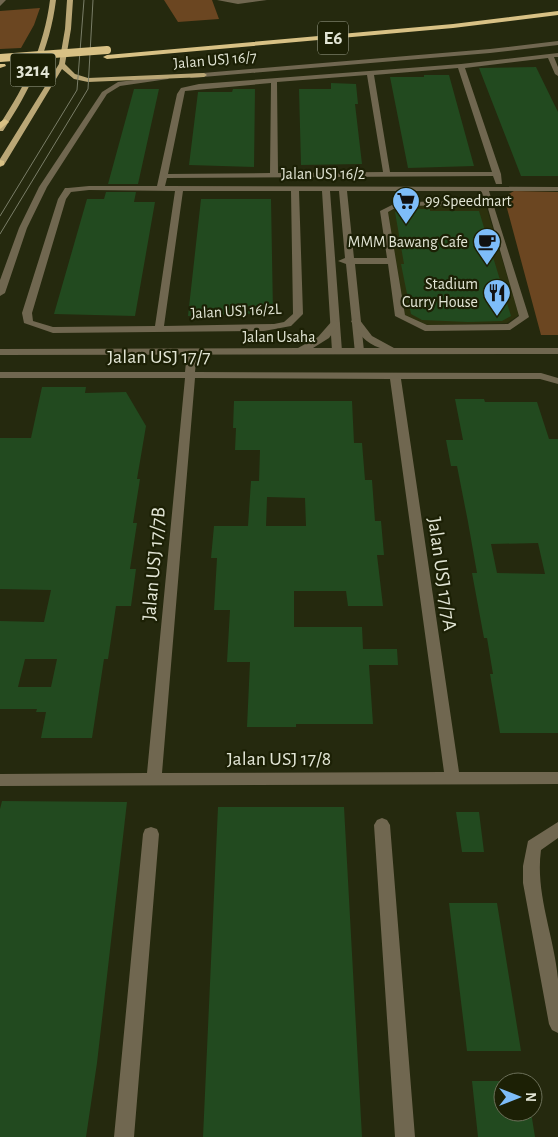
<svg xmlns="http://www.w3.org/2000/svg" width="558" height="1137" font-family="'Alegreya Sans',sans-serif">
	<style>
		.built { fill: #2c310d }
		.green { fill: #6b4621 }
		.building { fill: #224a1f; fill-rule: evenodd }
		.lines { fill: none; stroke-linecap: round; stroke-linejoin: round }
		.minor { fill: #706750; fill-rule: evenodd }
		.tertiary { fill: #706750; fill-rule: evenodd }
		.primary { fill: #baa776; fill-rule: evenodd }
		.motorway { fill: #d8c185; fill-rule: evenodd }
		.tram { stroke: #7a7e68; stroke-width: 1 }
		.motorway-bridge { stroke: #d8c185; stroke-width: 8 }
		.labels { text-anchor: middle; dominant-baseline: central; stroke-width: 4.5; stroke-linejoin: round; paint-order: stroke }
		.far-street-label { font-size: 16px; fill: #e2e5d5; stroke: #1c2005 }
		.far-poi-label { font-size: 16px; fill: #e2e5d5; stroke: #1c2005; text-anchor: end }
		.shield { fill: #1c2005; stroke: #a7aa97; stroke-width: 1 }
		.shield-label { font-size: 19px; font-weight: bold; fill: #e2e5d5 }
		.street-label { font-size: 20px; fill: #e2e5d5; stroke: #1c2005 }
	</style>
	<rect width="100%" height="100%" fill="#25290e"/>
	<!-- built -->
	<path class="built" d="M401,206H486L519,315L507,323L427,325L405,315L388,212Z"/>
	<!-- green -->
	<path class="green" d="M164,0H212L219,19L178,22Z
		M40,8L34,25L21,48L0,49V11Z
		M514,191L558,192V335H541L504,197Z"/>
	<!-- building -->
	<path class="building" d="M536,67L558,112V176H521L479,68Z
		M424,75H449L474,166L408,168L390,77H424Z
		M331,83L356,84L358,104H355L362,164L301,165L299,89H331Z
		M134,89H159L138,184H108Z
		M233,89H255L254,167L189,165L198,92H232Z
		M106,192H136L134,202H155L135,316L54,314L87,199H104Z
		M201,199H271L273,313L188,316Z
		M403,209H430V211H479L511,316L502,321L468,322L422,320L411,314L401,264H404L395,212Z
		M42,387H86L85,393L126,392L146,426L137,479H140L133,523H137L130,569H136L131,606H116L108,659H104L92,738H41L46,712H36L37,709H0V621L44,622L51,590L0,589V438H31ZM25,659H57L51,687H18Z
		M455,399H484L485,402H537L549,439H558V733H500L490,674H493L487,638H484L472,573H477L468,522L457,466H451L446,440H463ZM538,543L545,574L497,573L491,544Z
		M234,401H352L354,443H362L365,480H372L375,521H381L384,555H377L383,606H348L346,591H294V627H362L363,649H397L398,665H369L373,724H296V727H247L250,662H227L230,610H214L217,558H211L214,526H248L251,481H259L260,450H235L236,428H233ZM267,497L305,498L306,526H266Z
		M2,801L127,802L97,1063L86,1137H0V809Z
		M218,807H344L362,1137H203Z
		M456,812H479L484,852H462Z
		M449,903H497L521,1051H467Z
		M472,1081H503V1112H531L535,1137H478Z"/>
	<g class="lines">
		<!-- minor -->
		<path class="minor" d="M0,0H6L0,6Z
			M217,0H267L238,4Z
			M558,41V45L490,53L191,78L188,76L191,74L490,49Z
			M558,53V57H554L558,67V76L555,74L548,58L465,68L501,174L502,184H496L493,176L167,178L165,186L558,187V191H489L529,317L510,330L425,331L395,316L388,264H355L364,351L363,353H355L346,264L338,261L345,258L339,191H330L342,351L341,353H333L332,351L322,191H299L303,314L291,326L264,331L53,333L24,323L22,313L58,199L65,188H68L89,186H157L177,94L181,88L199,84L461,64ZM458,68L492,172H390L374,75ZM367,75L383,172L278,173L277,82ZM271,83L270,173L168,174L185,91ZM89,190L175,191L155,326L53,327L33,321L32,313L66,199L71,192ZM183,191H291L293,314L284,322L274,324L164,326ZM347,191H481L485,201L398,202L380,211L387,258H354ZM487,205L519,316L508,324L427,325L405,315L388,212L399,206Z
			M166,76L169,78L168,79L120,86L107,94L47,187L27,228L5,293L0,296V280L19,228L39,187L102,92L118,82Z
			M192,349L197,352L195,372L541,373L558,378V384L540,379H401L459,772H558V784L0,786V774L147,773L185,378H0V372H185L187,352ZM195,378L390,379L444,772L162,773Z
			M382,818L387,820L390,825L415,1137H395L374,825L377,820Z
			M558,822V838L541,850C535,894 554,935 558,979C558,997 558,1015 558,1033L552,1030L549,1024L523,883V866L528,841Z
			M151,827L157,829L159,834L134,1137H114L143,834L145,829Z"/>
		<!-- tertiary -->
		<path class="tertiary" d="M356,318L359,319L372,336L394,348H558V354L0,355V349L298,348L318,337L332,321L335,320L340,323L329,338L313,348H380C366,343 358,334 351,321Z"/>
		<!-- primary -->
		<path class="primary" d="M50,0H56C50,49 30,90 3,131H0V124C26,85 44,46 50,0Z
			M67,0H73L71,29L65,64L75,74L88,78L204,73L207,75L204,77L88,82L74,79L62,69L4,165L0,167V159L59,64L65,29Z"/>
		<!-- motorway -->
		<path class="motorway" d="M558,11V15L453,28L107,59L103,57L107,55L453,24Z
			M0,64H5L6,66L0,68Z
			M5,119L9,122L0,129V122Z
			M0,160L4,161V165L0,166Z"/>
		<!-- tram -->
		<path class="tram" d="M0,216L77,90L84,0
			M0,234L88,89L93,0"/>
		<!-- motorway-bridge -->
		<path class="motorway-bridge" d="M0,58L107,50"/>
	</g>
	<!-- icons -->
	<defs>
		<symbol id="supermarket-pin" viewBox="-11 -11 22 30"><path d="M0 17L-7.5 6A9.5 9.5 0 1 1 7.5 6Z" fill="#7ebdf9" stroke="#1c2005"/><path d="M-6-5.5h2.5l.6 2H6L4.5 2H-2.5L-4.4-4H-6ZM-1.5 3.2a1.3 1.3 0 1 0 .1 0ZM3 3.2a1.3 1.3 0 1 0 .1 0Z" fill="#111"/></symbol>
		<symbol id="cafe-pin" viewBox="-11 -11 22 30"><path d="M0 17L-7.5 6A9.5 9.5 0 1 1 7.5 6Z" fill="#7ebdf9" stroke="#1c2005"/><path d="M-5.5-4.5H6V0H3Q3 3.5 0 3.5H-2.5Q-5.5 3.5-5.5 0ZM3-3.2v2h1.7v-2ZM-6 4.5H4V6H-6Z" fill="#111"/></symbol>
		<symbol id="restaurant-pin" viewBox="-11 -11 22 30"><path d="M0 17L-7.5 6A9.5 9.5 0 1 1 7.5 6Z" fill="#7ebdf9" stroke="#1c2005"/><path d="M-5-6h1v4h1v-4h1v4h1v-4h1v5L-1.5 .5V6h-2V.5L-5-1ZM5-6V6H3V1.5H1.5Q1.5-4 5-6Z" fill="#111"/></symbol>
	</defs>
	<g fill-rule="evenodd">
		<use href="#supermarket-pin" x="390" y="185" width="32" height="43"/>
		<use href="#cafe-pin" x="471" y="226" width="32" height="43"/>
		<use href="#restaurant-pin" x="481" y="277" width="32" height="43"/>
	</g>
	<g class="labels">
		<!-- far-street labels -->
		<g class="far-street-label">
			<text transform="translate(215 60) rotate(-5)">Jalan USJ 16/7</text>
			<text x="323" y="174">Jalan USJ 16/2</text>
			<text transform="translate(236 311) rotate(-3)">Jalan USJ 16/2L</text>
			<text x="279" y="337">Jalan Usaha</text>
		</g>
		<!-- far-poi labels -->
		<g class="far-poi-label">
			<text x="425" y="201" text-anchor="start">99 Speedmart</text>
			<text x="468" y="242">MMM Bawang Cafe</text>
			<text x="478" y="284">Stadium<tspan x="478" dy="18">Curry House</tspan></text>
		</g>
		<!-- shield labels -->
		<g class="shield">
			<rect x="318" y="21.5" width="30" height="33" rx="4"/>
			<rect x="10.5" y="53.5" width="45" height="33" rx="4"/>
		</g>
		<g class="shield-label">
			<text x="333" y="38">E6</text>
			<text x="33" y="70">3214</text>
		</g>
		<!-- street labels -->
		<g class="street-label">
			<text x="159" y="357">Jalan USJ 17/7</text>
			<text transform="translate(154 564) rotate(-85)">Jalan USJ 17/7B</text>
			<text transform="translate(442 574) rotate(82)">Jalan USJ 17/7A</text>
			<text x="279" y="759">Jalan USJ 17/8</text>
		</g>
	</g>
	<!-- north arrow -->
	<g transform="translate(518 1097) rotate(90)"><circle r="24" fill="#1c2005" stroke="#6b6f58"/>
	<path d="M0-4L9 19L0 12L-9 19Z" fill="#7ebdf9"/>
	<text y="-8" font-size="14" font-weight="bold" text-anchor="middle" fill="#e2e5d5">N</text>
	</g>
</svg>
